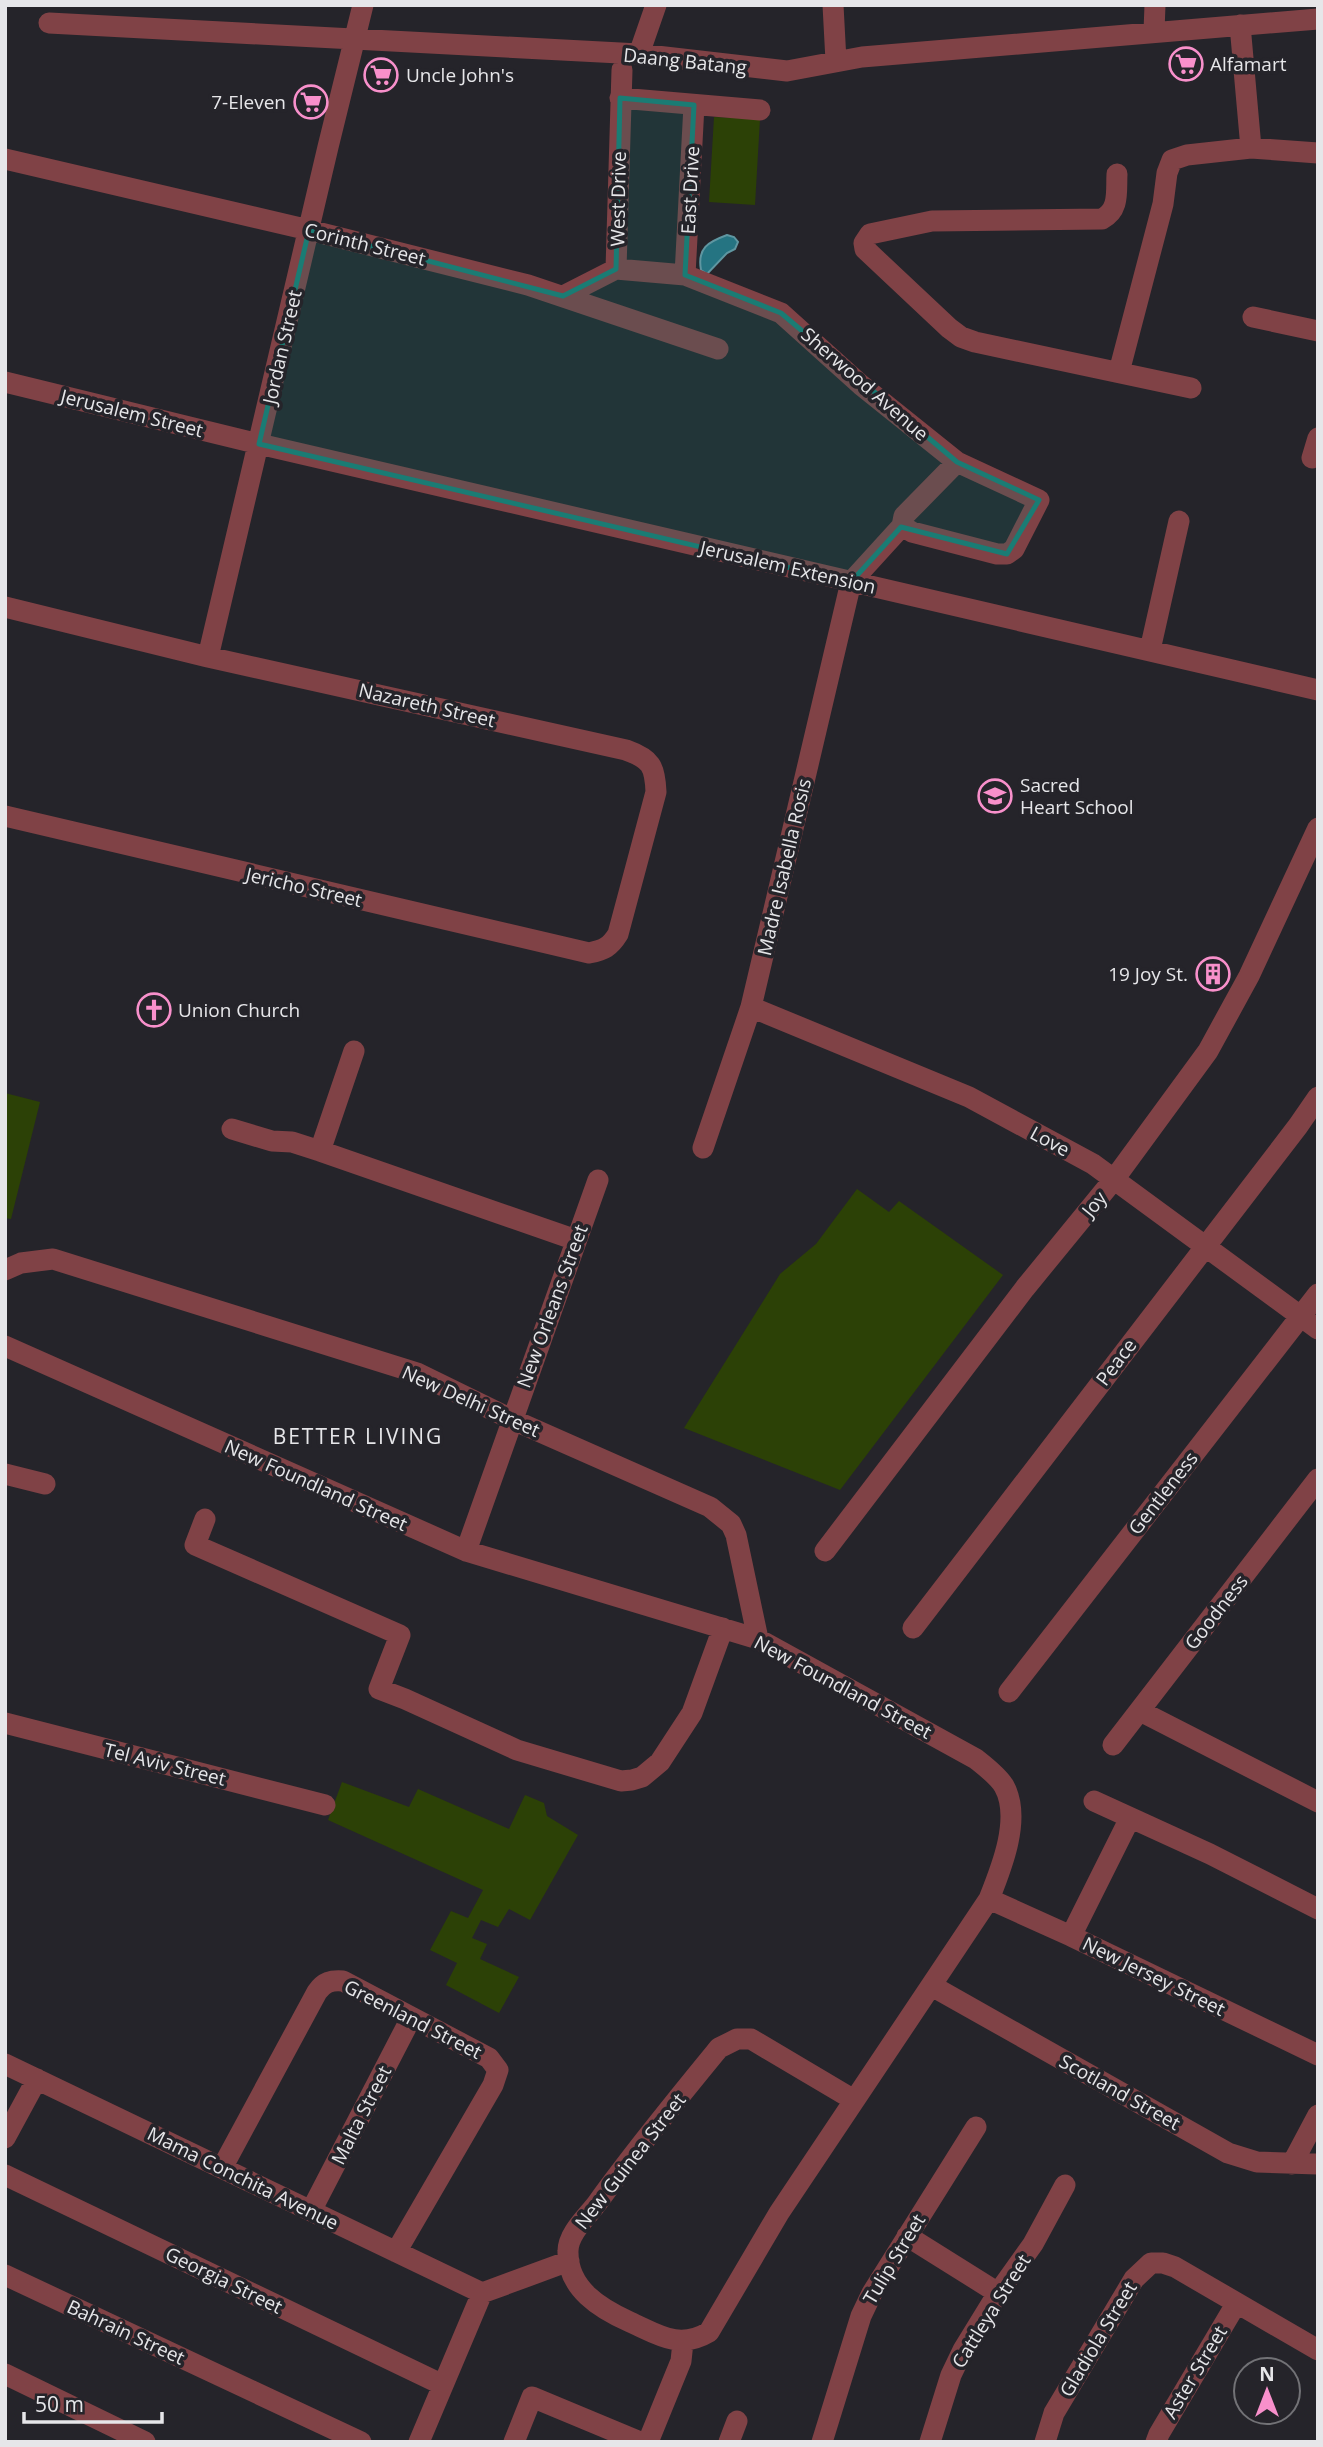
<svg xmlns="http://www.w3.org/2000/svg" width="1323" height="2447" font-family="'Open Sans',sans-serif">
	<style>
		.green { fill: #2c4106 }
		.water { fill: #257482; stroke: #5f96a1; stroke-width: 2 }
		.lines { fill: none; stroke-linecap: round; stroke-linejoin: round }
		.minor { stroke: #804246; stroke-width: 21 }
		.marked { fill: #1a7c74; fill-opacity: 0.2; stroke: #1a7c74; stroke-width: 5; stroke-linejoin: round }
		.labels { text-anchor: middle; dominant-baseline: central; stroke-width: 7; stroke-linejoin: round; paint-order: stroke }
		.street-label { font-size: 19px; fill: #e6e6e9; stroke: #25242a }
		.poi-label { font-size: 19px; fill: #e6e6e9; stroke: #25242a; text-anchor: start }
		.neighbourhood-label { font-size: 21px; letter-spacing: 2px; fill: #e6e6e9; stroke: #25242a }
	</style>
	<rect width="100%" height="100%" fill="#25242a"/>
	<!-- green -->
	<path class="green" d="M714,117L760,119L755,205L709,202Z
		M5,1093L40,1102L11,1219L5,1218Z
		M857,1189L889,1212L899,1201L1003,1275L840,1490L684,1428L780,1274L816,1244Z
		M342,1782L409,1807L418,1789L509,1829L525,1795L544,1803L547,1816L578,1835L530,1920L509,1909L498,1927L481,1920L472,1938L487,1944L480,1959L519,1977L499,2013L446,1985L457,1963L430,1950L451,1911L468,1918L483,1890L328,1820Z"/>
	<!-- water -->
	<path class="water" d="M727,235L734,237L738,242L735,249L727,253L707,274L701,270C697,248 708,242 727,235Z"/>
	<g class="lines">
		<!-- minor -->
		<path class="minor" d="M833,5L836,61
			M49,23L639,54L787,71L862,57L1318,19
			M1240,25L1251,148
			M1154,31L1155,5
			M639,54L656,5
			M620,98L760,110
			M5,159L309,230L528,285L718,349
			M1117,174C1116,191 1120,210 1102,219L932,221L870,234L864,243L865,249L949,328L961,337L975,342L1191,388
			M616,269L685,275L781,313L861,385L957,462L1039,500L1014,549L1007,554H997L912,532L902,526
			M616,269L622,70
			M685,275L694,105
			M563,296L616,269
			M1253,317L1318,331
			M1119,372L1163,204L1167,173L1172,160L1187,155L1251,148L1318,153
			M5,382L259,444L1318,690
			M1312,458L1318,438
			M5,607L208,657L626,750C651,759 655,766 656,792L618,934C610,947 604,950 589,953L5,816
			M1150,650L1179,521
			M208,657L328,147L363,5
			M751,1007L969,1097L1093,1164L1318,1329
			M232,1129L272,1141L292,1142L320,1151L576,1240
			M703,1148L751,1007L851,582L902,526L904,516L957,462
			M320,1151L354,1051
			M5,1270L21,1263L53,1259L417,1373L511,1419L710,1507L731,1524L736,1535L758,1639
			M5,1346L466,1551L758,1639L976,1759C986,1767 998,1776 1004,1786C1022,1818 1001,1869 989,1899L779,2213L709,2332C679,2350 659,2335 630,2322C601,2309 567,2289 568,2251C568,2233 588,2216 598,2202C636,2149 678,2098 719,2048L737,2039H751L854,2100
			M5,1474L45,1484
			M205,1519L195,1545L400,1635L379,1689L405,1699L517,1750L621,1781L632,1780L642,1777L660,1762L692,1713L723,1628
			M466,1551L598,1180
			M825,1551L1025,1288L1115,1178L1208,1051L1249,976L1318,828
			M913,1628L1298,1126L1318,1097
			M1009,1692L1318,1294
			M1140,1711L1318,1802
			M5,1723L325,1805
			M1113,1745L1318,1479
			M1094,1801L1210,1854L1318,1909
			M989,1899L1071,1936L1318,2055
			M1071,1936L1130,1818
			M932,1986L1228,2153L1257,2162L1318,2164
			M5,2064L482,2293
			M5,2138L37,2079
			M1292,2164L1318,2115
			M222,2168L317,1992C324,1982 331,1980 343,1981L489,2058L498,2070L493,2085L396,2252
			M5,2175L443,2385
			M311,2211L411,2018
			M907,2236L998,2293
			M5,2275L361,2442
			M482,2293L569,2261
			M5,2374L145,2442
			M419,2442L482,2293
			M514,2442L532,2397L640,2442
			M648,2442L681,2361L683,2342
			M729,2442L737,2421
			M822,2442L861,2316L872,2293L976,2127
			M930,2442L951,2375L963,2350L998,2293L1033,2244L1065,2185
			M1045,2442L1054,2413L1134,2279L1151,2263H1163L1175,2267L1318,2350
			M1156,2442L1159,2434L1236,2304"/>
	</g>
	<!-- marked area -->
	<path class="marked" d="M620,98L694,105L685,275L781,313L957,462L1039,500L1007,554L901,527L851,582L259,444L309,230L563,296L616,269Z"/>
	<!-- icons -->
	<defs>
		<symbol id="supermarket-ring" viewBox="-11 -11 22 22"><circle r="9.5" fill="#25242a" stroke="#f890cb" stroke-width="1.5"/><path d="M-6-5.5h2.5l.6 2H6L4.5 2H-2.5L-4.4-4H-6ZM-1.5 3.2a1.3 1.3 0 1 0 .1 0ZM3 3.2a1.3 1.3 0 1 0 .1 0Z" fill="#f890cb"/></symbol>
		<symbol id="school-ring" viewBox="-11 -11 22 22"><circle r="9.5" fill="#25242a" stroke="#f890cb" stroke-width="1.5"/><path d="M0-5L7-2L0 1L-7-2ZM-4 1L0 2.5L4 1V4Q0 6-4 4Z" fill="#f890cb"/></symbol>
		<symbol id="building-ring" viewBox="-11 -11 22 22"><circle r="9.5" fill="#25242a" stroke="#f890cb" stroke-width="1.5"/><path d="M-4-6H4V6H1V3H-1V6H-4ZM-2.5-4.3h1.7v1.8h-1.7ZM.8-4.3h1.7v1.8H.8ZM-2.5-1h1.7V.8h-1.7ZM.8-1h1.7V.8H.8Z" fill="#f890cb"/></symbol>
		<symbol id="church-ring" viewBox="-11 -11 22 22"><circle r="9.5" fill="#25242a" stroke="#f890cb" stroke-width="1.5"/><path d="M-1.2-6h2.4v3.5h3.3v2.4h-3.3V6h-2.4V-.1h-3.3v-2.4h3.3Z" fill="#f890cb"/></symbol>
	</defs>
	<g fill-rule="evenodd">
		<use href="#supermarket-ring" x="1167" y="45" width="38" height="38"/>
		<use href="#supermarket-ring" x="362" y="56" width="38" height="38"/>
		<use href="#supermarket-ring" x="292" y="83" width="38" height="38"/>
		<use href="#school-ring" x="976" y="777" width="38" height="38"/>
		<use href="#building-ring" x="1194" y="955" width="38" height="38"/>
		<use href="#church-ring" x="135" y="991" width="38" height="38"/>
	</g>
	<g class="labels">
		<!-- street labels -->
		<g class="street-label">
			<text transform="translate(685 61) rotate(6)">Daang Batang</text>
			<text transform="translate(690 190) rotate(-87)">East Drive</text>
			<text transform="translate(618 199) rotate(-89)">West Drive</text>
			<text transform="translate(365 244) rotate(14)">Corinth Street</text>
			<text transform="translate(282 347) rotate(-77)">Jordan Street</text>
			<text transform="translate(865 384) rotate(41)">Sherwood Avenue</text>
			<text transform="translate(132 413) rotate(14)">Jerusalem Street</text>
			<text transform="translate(788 567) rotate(13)">Jerusalem Extension</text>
			<text transform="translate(427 705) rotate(13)">Nazareth Street</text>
			<text transform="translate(784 867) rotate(-77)">Madre Isabella Rosis</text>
			<text transform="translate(304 887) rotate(13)">Jericho Street</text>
			<text transform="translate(1050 1141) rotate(28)">Love</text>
			<text transform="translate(1094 1204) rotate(-51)">Joy</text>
			<text transform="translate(552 1306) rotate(-70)">New Orleans Street</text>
			<text transform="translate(1116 1362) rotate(-53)">Peace</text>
			<text transform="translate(471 1401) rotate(24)">New Delhi Street</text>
			<text transform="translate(316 1485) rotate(24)">New Foundland Street</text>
			<text transform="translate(1163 1493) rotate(-52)">Gentleness</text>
			<text transform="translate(1216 1612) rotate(-52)">Goodness</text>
			<text transform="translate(843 1687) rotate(28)">New Foundland Street</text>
			<text transform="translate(165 1764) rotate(14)">Tel Aviv Street</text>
			<text transform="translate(1154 1976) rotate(26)">New Jersey Street</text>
			<text transform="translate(413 2019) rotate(27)">Greenland Street</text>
			<text transform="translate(1120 2092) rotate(29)">Scotland Street</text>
			<text transform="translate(361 2115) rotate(-63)">Malta Street</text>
			<text transform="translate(630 2161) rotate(-52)">New Guinea Street</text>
			<text transform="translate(243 2178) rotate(26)">Mama Conchita Avenue</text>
			<text transform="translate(894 2259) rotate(-59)">Tulip Street</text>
			<text transform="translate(224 2280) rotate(26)">Georgia Street</text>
			<text transform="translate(991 2311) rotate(-58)">Cattleya Street</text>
			<text transform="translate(126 2332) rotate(25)">Bahrain Street</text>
			<text transform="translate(1098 2339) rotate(-59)">Gladiola Street</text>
			<text transform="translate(1195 2372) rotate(-59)">Aster Street</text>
		</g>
		<!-- poi labels -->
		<g class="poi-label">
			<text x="1210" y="64">Alfamart</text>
			<text x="406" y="75">Uncle John's</text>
			<text x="286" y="102" text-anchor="end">7-Eleven</text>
			<text x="1020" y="785">Sacred<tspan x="1020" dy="22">Heart School</tspan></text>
			<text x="1188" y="974" text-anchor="end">19 Joy St.</text>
			<text x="178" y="1010">Union Church</text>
		</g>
		<!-- neighbourhood labels -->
		<g class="neighbourhood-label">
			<text x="358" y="1436">BETTER LIVING</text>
		</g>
	</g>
	<!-- border -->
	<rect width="1323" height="2447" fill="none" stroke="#e6e6e9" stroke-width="14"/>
	<!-- north arrow -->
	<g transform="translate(1267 2391)"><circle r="33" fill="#25242a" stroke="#727276" stroke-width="2"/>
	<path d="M0-5L12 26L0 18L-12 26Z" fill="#f890cb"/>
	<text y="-10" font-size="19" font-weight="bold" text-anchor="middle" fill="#e6e6e9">N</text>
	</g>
	<!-- scale -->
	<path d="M24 2412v10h138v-10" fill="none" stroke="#e6e6e9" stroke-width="3.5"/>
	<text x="35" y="2412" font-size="21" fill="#e6e6e9" stroke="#25242a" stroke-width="5" paint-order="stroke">50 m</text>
</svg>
